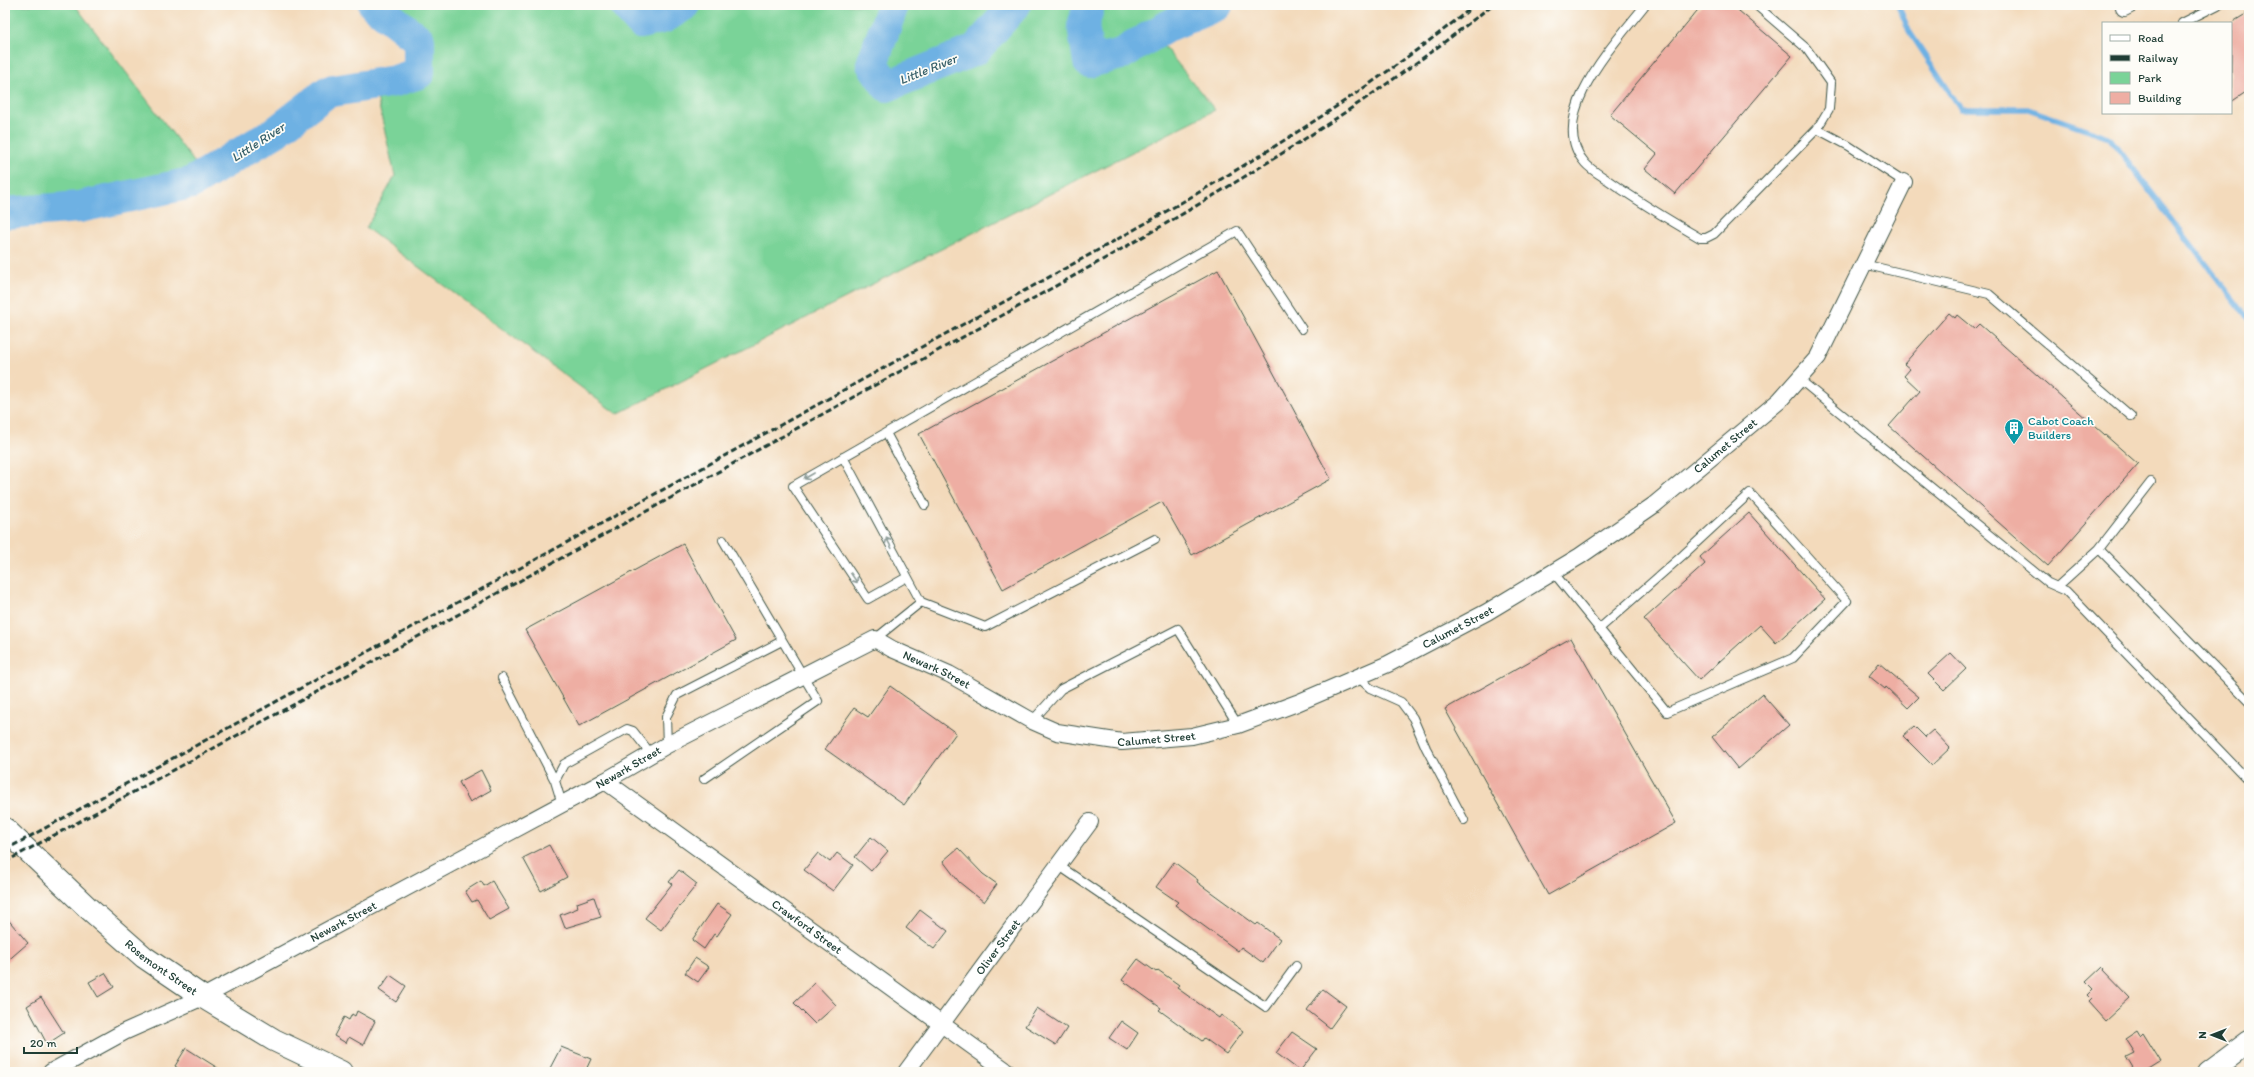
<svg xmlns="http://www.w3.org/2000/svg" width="2254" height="1077" font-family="Itim,sans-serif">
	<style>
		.green { fill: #7ad398; stroke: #4c8866; fill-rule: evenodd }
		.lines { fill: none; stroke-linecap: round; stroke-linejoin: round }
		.stream { stroke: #6eb1e3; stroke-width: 5.5 }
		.river { stroke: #6eb1e3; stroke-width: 32 }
		.building { fill: #eeaea3 }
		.service-casing { stroke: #3f5548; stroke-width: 10 }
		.minor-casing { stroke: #3f5548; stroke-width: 18 }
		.secondary-casing { stroke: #3f5548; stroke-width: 24 }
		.service { stroke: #fff; stroke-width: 8 }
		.minor { stroke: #fff; stroke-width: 16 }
		.secondary { stroke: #fff; stroke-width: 22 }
		.rail { stroke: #1f3d34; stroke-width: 3; stroke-dasharray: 6 3; stroke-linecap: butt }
		.oneway { stroke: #8f9e9a }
		.labels { text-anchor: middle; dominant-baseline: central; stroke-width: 3.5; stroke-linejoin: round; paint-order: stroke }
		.culture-label { font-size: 12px; fill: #0d838f; stroke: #fdfcf7; text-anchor: start }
		.street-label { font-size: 12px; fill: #1f3d34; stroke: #fdfcf7 }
		.water-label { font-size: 13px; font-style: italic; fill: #376069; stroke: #fdfcf7 }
	</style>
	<rect width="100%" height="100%" fill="#fdfcf7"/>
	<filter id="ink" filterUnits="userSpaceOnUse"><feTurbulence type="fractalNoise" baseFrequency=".025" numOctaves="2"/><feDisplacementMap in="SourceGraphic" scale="8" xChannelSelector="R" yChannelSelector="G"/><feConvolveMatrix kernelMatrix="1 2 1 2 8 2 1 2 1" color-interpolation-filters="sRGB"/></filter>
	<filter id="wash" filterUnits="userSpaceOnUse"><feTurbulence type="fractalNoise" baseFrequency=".012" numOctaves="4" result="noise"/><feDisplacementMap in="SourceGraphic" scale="16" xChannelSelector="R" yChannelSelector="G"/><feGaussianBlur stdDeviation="0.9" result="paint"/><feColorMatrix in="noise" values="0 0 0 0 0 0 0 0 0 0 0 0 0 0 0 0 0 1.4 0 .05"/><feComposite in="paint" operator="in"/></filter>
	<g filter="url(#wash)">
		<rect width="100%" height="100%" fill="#f3dabb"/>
		<!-- green -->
		<path class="green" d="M5,5H75L201,171L185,193L79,207L5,213Z
			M374,5H625L641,23L665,17L684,5H1011L980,45L1015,5H1228L1154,34L1215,110L617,414L366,228L395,176L374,84L395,81L419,72V40ZM1150,36L1121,54L1092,61Z"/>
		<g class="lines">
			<!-- stream -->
			<path class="stream" d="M1898,5L1909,31L1961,109H2028L2109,137L2249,320"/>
			<!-- river -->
			<path class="river" d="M625,5L641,23L665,17L684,5
				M893,5L872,64L887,86L975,50L1015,5
				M1089,5L1083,26L1089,62L1121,54L1168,26L1217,5
				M5,213L79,207L191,183L277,131L327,92L395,81L419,73V40L374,5"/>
		</g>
		<g id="blocks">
			<!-- building -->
			<path class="building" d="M1702,5H1732L1792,56L1675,194L1645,169L1657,154L1610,115Z
				M2249,12V90L2231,102V23Z
				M1218,270L1331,479L1192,555L1162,502L1003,589L919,434Z
				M1949,313L1955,318L1957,315L1974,329L1979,324L2138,464L2048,566L1889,426L1920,391L1904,376L1910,369L1904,364Z
				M1749,513L1825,599L1776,643L1760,625L1699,680L1644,619L1705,564L1700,557Z
				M683,544L736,640L579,726L525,630Z
				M1571,638L1676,823L1548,895L1445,709Z
				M1951,653L1966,669L1944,690L1928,674Z
				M1879,663L1919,697L1908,708L1886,687L1885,689L1869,676Z
				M890,686L956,733L904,805L825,749L854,708L868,717Z
				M1762,694L1789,725L1738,769L1712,737Z
				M1914,726L1925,737L1933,730L1950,748L1932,765L1903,736Z
				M481,770L491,790L470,802L459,782Z
				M871,837L888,851L871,871L855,857Z
				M549,845L567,877L541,891L523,858Z
				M958,848L983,874L997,884L984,902L959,882L943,861Z
				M818,853L830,862L837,853L853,865L833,891L804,870Z
				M1174,862L1198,880L1197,882L1256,925L1258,923L1280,939L1263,963L1241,947L1238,951L1175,905L1178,902L1156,887Z
				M679,870L697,884L661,930L645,918L672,884L669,882Z
				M481,881L484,886L492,881L509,909L489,920L477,900L472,902L465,891Z
				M594,897L601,917L565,928L560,915L578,908L577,903Z
				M717,904L732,914L717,936L714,934L704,949L692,940Z
				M920,910L948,931L934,949L906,928Z
				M5,916L28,943L5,963Z
				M695,958L709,967L698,982L685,973Z
				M1138,959L1156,972L1158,970L1179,985L1177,988L1219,1018L1221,1015L1243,1031L1226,1054L1204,1038L1202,1041L1159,1010L1161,1008L1122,980Z
				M2101,968L2130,998L2105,1021L2088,1002L2091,999L2087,995L2093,989L2086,982Z
				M105,973L114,987L98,997L89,982Z
				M390,975L406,986L396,1002L379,990Z
				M815,983L836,1005L815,1024L794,1003Z
				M1323,989L1346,1006L1330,1028L1307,1010Z
				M41,997L64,1033L47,1044L27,1006Z
				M1037,1008L1067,1028L1056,1045L1025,1026Z
				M357,1011L375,1021L363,1045L349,1037L346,1043L334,1036L344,1017L349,1020L352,1014L355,1016Z
				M1121,1021L1138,1033L1127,1050L1109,1038Z
				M2137,1031L2140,1036L2143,1033L2161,1062L2145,1072H2135L2126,1057L2134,1053L2125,1039Z
				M1292,1032L1317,1049L1300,1071L1276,1053Z
				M561,1047L591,1059L585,1072H548Z
				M186,1048L224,1072H183L175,1066Z"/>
		</g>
	</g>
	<g filter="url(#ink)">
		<use href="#blocks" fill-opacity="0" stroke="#3f5548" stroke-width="1"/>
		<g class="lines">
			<defs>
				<path id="service" d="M1645,5C1617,41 1544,116 1585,163C1591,170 1602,176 1609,181C1639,202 1669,220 1700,238H1706L1714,234L1817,129L1829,109L1831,83L1806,48L1756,5
					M2182,23L2218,5
					M1817,129L1849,146L1904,182
					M1863,264L1989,294L2131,416
					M1799,379L2048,583L2066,591L2249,781
					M886,433L925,505
					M843,457L921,602
					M2151,482L2099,549L2249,702
					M1553,572L1667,712L1793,658L1847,601L1750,493L1683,555L1599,629
					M907,577L868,599L793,486L1237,231L1302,329
					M2057,587L2099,549
					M875,639L921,602L985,627L1155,539
					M1358,677L1370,688L1401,702L1413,718L1426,748L1464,820
					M502,678L555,781
					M1032,721L1061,689L1178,629L1238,725
					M667,745L666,717L677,695L782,641
					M704,779L818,701L723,540
					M562,804L555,781L564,764L627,729L633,731L651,754
					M1058,865L1266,1007L1296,966"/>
				<g id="minor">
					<path d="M2124,8L2130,5"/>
					<path id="s1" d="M605,781L1008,1072"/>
					<path id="s2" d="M51,1072L124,1032L203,997L605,781L667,745L875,639L892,649L949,674L1032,721L1057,732L1122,742L1192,736L1238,725L1297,703L1388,664L1487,612L1580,556L1654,505L1779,401L1818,357L1904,182"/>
					<path id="s3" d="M906,1072L1090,822"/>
				</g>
				<g id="secondary">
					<path id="s4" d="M5,829L87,907L144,957L203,997L274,1040L341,1072"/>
					<path d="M2209,1072L2249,1042"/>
				</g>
			</defs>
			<!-- service casing -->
			<use href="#service" class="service-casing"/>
			<!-- minor casing -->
			<use href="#minor" class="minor-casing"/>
			<!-- secondary casing -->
			<use href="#secondary" class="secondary-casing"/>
			<!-- service -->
			<use href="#service" class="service"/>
			<!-- minor -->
			<use href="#minor" class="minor"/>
			<!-- secondary -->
			<use href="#secondary" class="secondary"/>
			<!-- rail -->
			<path class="rail" d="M5,850C297,690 589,531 880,370C1083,257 1293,152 1475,5
				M5,862C293,705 581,548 868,389C1082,271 1300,159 1492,5"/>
		</g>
		<!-- one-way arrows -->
		<defs><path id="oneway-shaft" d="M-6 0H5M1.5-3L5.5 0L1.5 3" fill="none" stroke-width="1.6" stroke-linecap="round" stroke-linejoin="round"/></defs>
		<g class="oneway">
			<use href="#oneway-shaft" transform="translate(809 476) rotate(150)"/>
			<use href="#oneway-shaft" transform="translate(889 543) rotate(-118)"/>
			<use href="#oneway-shaft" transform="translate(854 578) rotate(56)"/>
		</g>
	</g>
	<!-- icons -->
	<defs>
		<symbol id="building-pin" viewBox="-11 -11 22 30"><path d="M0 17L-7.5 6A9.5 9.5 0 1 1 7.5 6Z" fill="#0f9aa8" stroke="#fdfcf7"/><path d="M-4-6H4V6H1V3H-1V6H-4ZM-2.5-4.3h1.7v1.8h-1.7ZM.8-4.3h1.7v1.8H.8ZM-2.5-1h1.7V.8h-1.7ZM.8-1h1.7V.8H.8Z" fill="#fff"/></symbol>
	</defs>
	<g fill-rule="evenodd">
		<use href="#building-pin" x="2003" y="417" width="22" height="30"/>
	</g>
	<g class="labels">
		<!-- culture labels -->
		<g class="culture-label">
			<text x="2028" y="421">Cabot Coach<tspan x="2028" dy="14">Builders</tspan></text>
		</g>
		<!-- street labels -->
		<g class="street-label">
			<text stroke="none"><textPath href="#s2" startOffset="1884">Calumet Street</textPath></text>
			<text stroke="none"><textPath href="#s2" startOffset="1560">Calumet Street</textPath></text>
			<text stroke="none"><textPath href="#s2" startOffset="1000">Newark Street</textPath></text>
			<text stroke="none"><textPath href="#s2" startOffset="1236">Calumet Street</textPath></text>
			<text stroke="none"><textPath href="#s2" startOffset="653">Newark Street</textPath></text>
			<text stroke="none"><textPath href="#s2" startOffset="329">Newark Street</textPath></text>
			<text stroke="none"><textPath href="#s1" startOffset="249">Crawford Street</textPath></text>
			<text stroke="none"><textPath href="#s3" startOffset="155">Oliver Street</textPath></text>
			<text stroke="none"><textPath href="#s4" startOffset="209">Rosemont Street</textPath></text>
		</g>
		<!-- water labels -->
		<g class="water-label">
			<text transform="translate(928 69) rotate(-22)">Little River</text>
			<text transform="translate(258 142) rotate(-33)">Little River</text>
		</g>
	</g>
	<!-- margin -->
	<rect width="2254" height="1077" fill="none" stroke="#fdfcf7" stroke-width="20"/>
	<!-- legend -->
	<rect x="2102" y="22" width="130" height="92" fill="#fdfcf7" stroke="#a4b0a9"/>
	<rect x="2110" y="35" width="20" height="6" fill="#ffffff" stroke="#a4b0a9"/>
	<text x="2138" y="42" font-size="12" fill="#1f3d34">Road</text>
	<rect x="2110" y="55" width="20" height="6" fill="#1f3d34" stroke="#a4b0a9"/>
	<text x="2138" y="62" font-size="12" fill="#1f3d34">Railway</text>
	<rect x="2110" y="72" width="20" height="12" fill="#7ad398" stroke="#a4b0a9"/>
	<text x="2138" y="82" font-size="12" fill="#1f3d34">Park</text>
	<rect x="2110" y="92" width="20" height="12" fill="#eeaea3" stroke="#a4b0a9"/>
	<text x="2138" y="102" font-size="12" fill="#1f3d34">Building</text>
	<!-- north arrow -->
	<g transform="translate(2212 1035) rotate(270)" stroke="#fdfcf7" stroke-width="3" paint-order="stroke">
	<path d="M0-3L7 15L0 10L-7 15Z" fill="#1f3d34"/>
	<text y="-6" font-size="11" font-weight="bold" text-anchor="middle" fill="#1f3d34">N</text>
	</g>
	<!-- scale -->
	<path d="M24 1047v6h53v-6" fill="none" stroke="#1f3d34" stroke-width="2"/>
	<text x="30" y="1047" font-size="12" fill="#1f3d34" stroke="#fdfcf7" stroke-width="3" paint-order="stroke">20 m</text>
</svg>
